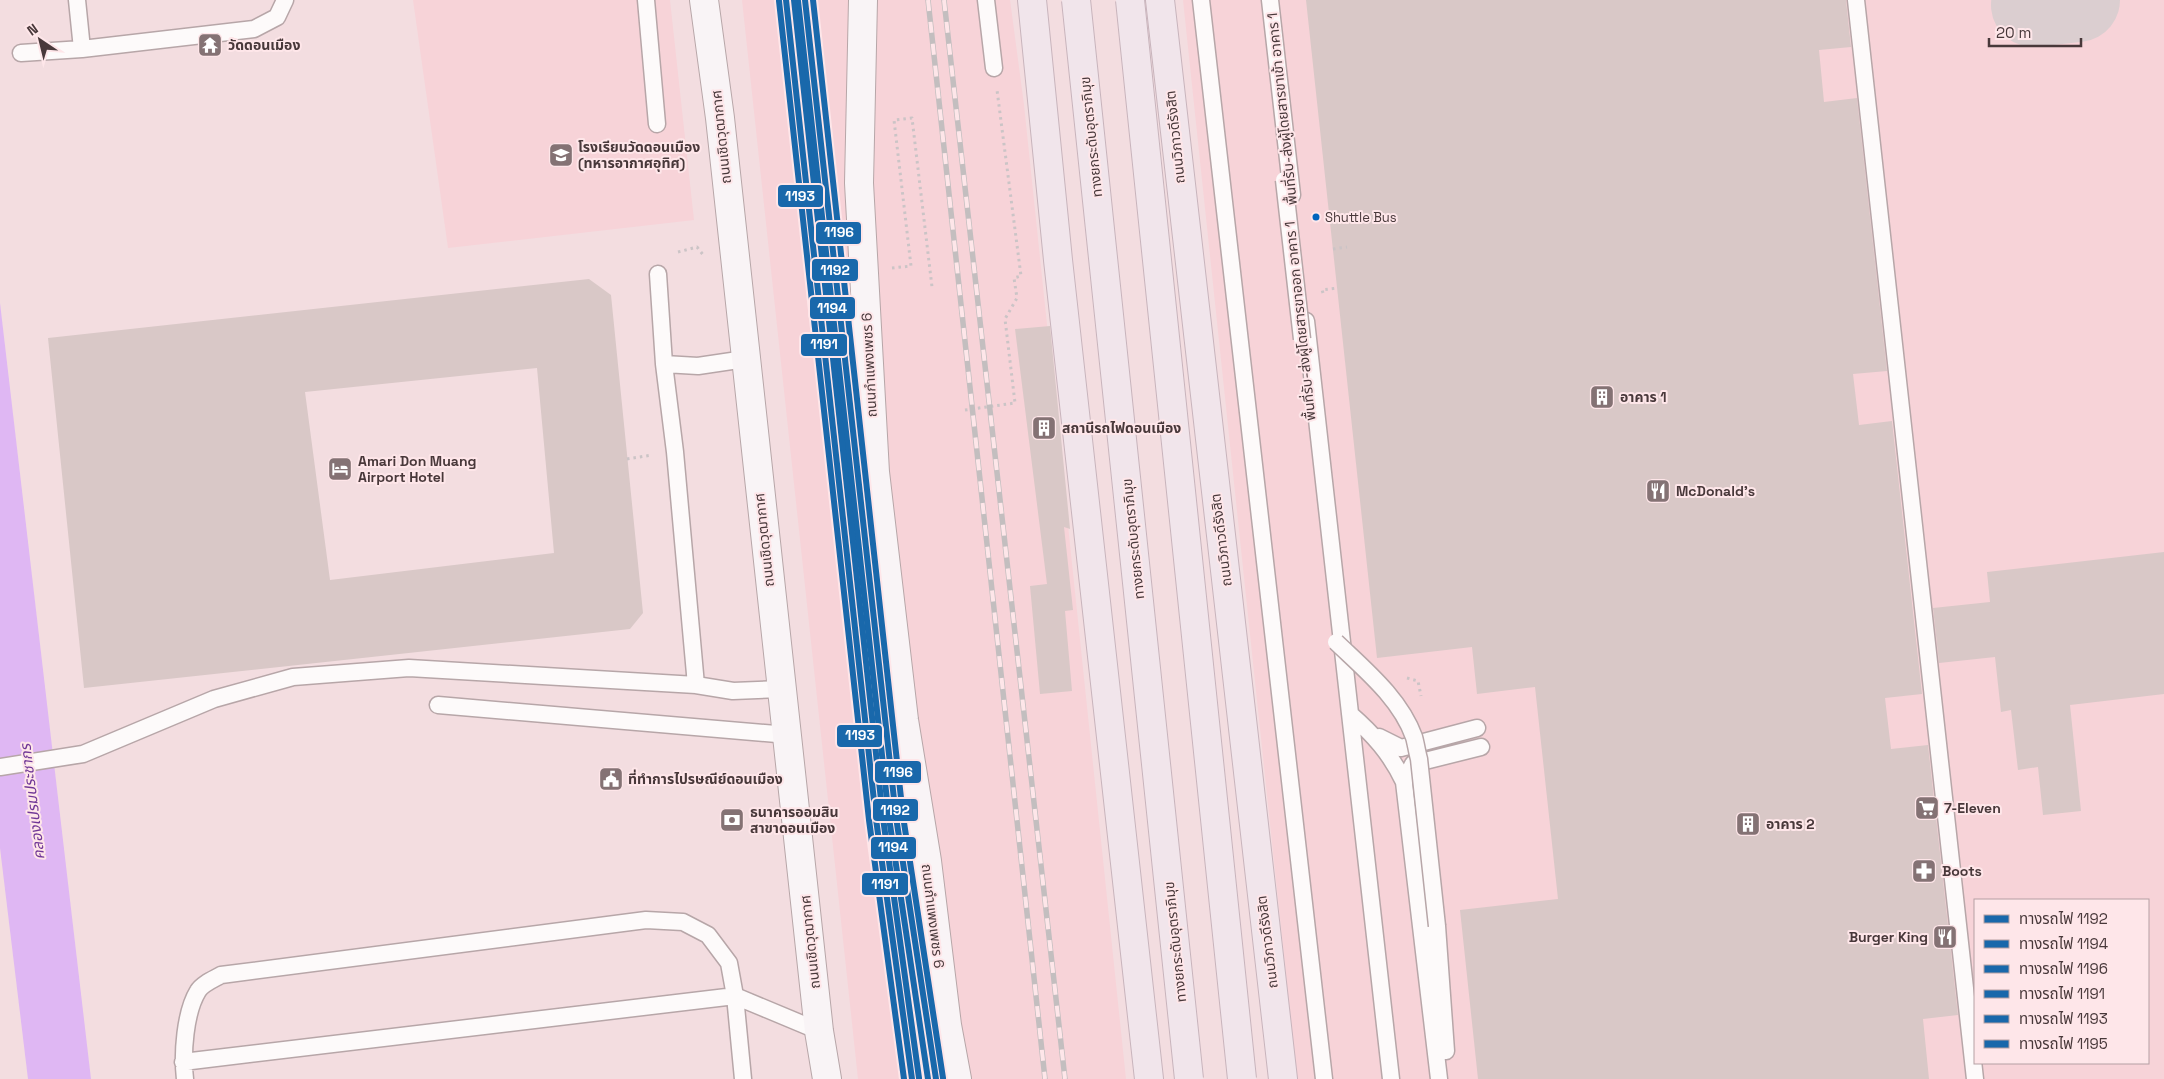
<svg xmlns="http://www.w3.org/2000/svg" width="2164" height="1079" font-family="'Space Grotesk','Noto Sans Thai',sans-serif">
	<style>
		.built { fill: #f7d3d8; fill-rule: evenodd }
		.water { fill: #dfb7f3 }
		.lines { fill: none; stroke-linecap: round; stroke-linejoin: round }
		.taxiway { stroke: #dbced0; stroke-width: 84 }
		.building { fill: #d9c8c7; fill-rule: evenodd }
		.lane-casing { stroke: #b7a6a8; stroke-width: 19 }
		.secondary-casing { stroke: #b7a6a8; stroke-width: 30 }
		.highway-casing { stroke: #c8b4bc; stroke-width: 30 }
		.path { stroke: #cbc4c6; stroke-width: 3; stroke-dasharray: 2.5 4; stroke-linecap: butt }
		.lane { stroke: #fdfafa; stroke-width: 16 }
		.secondary { stroke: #f9f4f6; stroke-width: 28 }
		.highway { stroke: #f1e5eb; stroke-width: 28 }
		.rail-casing { stroke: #c3bebf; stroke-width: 5.5 }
		.rail { stroke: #fee6e9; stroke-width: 4; stroke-dasharray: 11; stroke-linecap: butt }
		.lane-bridge-casing { stroke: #b7a6a8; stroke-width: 19; stroke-linecap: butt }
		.highway-bridge-casing { stroke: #c8b4bc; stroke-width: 30; stroke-linecap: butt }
		.lane-bridge { stroke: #fdfafa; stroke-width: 16 }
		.highway-bridge { stroke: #f1e5eb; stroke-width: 28 }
		.rail-1-casing { stroke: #fee6e9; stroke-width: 10 }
		.rail-2-casing { stroke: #fee6e9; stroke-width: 10 }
		.rail-3-casing { stroke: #fee6e9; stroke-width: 10 }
		.rail-4-casing { stroke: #fee6e9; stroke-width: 10 }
		.rail-5-casing { stroke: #fee6e9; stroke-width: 10 }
		.rail-6-casing { stroke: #fee6e9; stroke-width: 10 }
		.rail-1 { stroke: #1968ab; stroke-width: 6 }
		.rail-2 { stroke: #1968ab; stroke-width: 6 }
		.rail-3 { stroke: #1968ab; stroke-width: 6 }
		.rail-4 { stroke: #1968ab; stroke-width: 6 }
		.rail-5 { stroke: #1968ab; stroke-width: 6 }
		.rail-6 { stroke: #1968ab; stroke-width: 6 }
		.bus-dot { fill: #0065bd; stroke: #fee6e9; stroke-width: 2 }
		.labels { text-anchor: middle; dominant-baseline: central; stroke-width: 4; stroke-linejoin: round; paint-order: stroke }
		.bus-label { font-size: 13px; fill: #48383a; stroke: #fee6e9; text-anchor: start }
		.poi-label { font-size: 14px; font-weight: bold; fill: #48383a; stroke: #fee6e9; text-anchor: start }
		.street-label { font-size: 14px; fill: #48383a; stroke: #fee6e9 }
		.water-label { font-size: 15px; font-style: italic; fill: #703696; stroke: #fee6e9 }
		.line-badge { stroke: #fee6e9; stroke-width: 2 }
		.badge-label { font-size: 14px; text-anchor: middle; font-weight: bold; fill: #fff }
	</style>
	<rect width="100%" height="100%" fill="#f3dde0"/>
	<!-- built -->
	<path class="built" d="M413,0H670L694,220L448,248Z
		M742,0H1010L1024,105L1126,1079H858Z
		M1183,0H2164V1079H1297ZM1975,900H2148V1063H1975Z"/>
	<!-- water -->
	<path class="water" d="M0,303L91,1079H28L0,848Z"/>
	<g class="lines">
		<!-- taxiway -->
		<path class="taxiway" d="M2033,5L2078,0"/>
	</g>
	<!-- building -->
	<path class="building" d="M1306,0H1846L1851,47L1819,50L1824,102L1857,98L1887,371L1853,374L1859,425L1892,421L1922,694L1885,698L1891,749L1928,745L1958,1015L1923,1019L1929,1079H1478L1460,910L1558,899L1535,687L1477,694L1472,647L1377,658Z
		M589,279L611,295L643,613L630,629L84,688L48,338ZM537,368L554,553L330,580L305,392Z
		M1050,326L1070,529L1064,527L1073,610L1065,611L1072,691L1040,694L1030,586L1047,584L1015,329Z
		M2164,552V694L2070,705L2081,811L2043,815L2038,767L2018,770L2011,710L2001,712L1995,657L1939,663L1933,608L1990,602L1987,572Z"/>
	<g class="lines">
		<defs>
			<path id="lane" d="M77,0L82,49
				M646,0L657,124
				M986,0L994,68
				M1201,0L1324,1079
				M1270,0L1292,195
				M1856,0L1975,1079
				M21,53L82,49L254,29L277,17L285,0
				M658,274L664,364L675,452L696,685
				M1306,321L1391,1079
				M664,364L698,366L745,359
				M438,705L788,735
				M1350,714C1373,734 1391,754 1404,782L1439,1079
				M1379,737L1401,748L1477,728
				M0,767L83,754L214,699L293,677L409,668L696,685L733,691L781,689
				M1404,782L1413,764L1481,747
				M1437,926L1446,1051
				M183,1062L735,996L819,1031
				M185,1079C182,1054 185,1012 198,991C202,984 214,979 221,975L646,920L683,922L708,935L729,963L735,996L743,1079"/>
			<path id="secondary" d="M704,0L720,118L819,1031L827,1079
				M798,0L804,92L850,498L885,764L898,889L931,980
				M863,0L859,183L875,472L904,720L927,861L947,1025L957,1079"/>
			<path id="highway" d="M1032,0L1058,260L1149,1079
				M1160,0L1283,1079"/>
		</defs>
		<!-- lane casing -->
		<use href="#lane" class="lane-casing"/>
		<!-- secondary casing -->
		<use href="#secondary" class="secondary-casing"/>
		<!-- highway casing -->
		<use href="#highway" class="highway-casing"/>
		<!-- path -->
		<path class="path" d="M1333,249L1347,247
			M678,252L697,247L704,256
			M892,268L911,266L894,120L912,118L932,287
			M1323,293L1322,290L1337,288
			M965,410L1015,403L1005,319L1017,298L1014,278L1021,276L997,90
			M627,459L652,455
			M1407,678L1418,681L1421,696"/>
		<!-- lane -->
		<use href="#lane" class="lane"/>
		<!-- secondary -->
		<use href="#secondary" class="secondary"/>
		<!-- highway -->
		<use href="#highway" class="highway"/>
		<defs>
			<path id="rail" d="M928,0L1045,1079
				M944,0L1065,1079"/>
		</defs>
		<!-- rail casing -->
		<use href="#rail" class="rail-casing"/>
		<!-- rail -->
		<use href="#rail" class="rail"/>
		<defs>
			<path id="lane-bridge" d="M1284,180L1302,339
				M1336,642C1364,669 1400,698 1414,737C1416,744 1417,752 1419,759L1437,926"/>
			<path id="highway-bridge" d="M1076,0L1189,1079
				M1130,0L1242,1079"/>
		</defs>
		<!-- lane-bridge casing -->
		<use href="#lane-bridge" class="lane-bridge-casing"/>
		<!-- highway-bridge casing -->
		<use href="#highway-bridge" class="highway-bridge-casing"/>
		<!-- lane-bridge -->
		<use href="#lane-bridge" class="lane-bridge"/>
		<!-- highway-bridge -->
		<use href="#highway-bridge" class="highway-bridge"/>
		<defs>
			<path id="rail-1" d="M805,0L896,817L936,1079"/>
			<path id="rail-2" d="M798,1L889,818L928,1079"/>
			<path id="rail-3" d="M813,0L903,816L943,1078"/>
			<path id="rail-4" d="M786,0L876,819L912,1079"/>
			<path id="rail-5" d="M779,1L869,820L904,1079"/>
			<path id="rail-6" d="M794,0L883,818L919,1078"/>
		</defs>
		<!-- rail-1 casing -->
		<use href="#rail-1" class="rail-1-casing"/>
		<!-- rail-2 casing -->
		<use href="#rail-2" class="rail-2-casing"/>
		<!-- rail-3 casing -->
		<use href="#rail-3" class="rail-3-casing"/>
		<!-- rail-4 casing -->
		<use href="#rail-4" class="rail-4-casing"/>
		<!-- rail-5 casing -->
		<use href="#rail-5" class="rail-5-casing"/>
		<!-- rail-6 casing -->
		<use href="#rail-6" class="rail-6-casing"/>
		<!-- rail-1 -->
		<use href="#rail-1" class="rail-1"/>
		<!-- rail-2 -->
		<use href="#rail-2" class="rail-2"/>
		<!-- rail-3 -->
		<use href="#rail-3" class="rail-3"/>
		<!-- rail-4 -->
		<use href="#rail-4" class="rail-4"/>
		<!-- rail-5 -->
		<use href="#rail-5" class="rail-5"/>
		<!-- rail-6 -->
		<use href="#rail-6" class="rail-6"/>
	</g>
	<!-- icons -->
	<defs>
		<symbol id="temple-square" viewBox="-11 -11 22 22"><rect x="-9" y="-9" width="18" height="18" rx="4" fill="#847274" stroke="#fee6e9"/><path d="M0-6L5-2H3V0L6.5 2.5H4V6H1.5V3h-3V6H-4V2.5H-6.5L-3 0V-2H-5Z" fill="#fff"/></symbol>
		<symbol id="school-square" viewBox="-11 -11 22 22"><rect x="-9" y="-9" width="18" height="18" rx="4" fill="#847274" stroke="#fee6e9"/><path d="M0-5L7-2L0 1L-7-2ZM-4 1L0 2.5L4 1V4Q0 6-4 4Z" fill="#fff"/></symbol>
		<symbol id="building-square" viewBox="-11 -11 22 22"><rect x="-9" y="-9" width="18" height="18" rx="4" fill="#847274" stroke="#fee6e9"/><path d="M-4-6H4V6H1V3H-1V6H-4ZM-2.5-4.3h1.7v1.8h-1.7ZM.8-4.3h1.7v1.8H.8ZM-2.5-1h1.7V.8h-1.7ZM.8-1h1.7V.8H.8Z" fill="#fff"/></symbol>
		<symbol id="hotel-square" viewBox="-11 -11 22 22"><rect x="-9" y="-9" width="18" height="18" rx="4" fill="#847274" stroke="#fee6e9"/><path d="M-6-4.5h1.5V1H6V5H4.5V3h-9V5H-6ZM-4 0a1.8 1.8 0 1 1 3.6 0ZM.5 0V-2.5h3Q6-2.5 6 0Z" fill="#fff"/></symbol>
		<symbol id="restaurant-square" viewBox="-11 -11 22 22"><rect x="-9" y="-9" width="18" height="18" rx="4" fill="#847274" stroke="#fee6e9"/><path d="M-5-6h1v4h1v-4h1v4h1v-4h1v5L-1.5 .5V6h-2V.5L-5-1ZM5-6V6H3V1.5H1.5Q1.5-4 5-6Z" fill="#fff"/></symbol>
		<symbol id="civic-square" viewBox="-11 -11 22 22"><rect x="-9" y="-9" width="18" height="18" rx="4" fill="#847274" stroke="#fee6e9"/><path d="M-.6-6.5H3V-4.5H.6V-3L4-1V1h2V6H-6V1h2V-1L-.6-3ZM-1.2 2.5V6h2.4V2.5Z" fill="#fff"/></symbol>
		<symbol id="supermarket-square" viewBox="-11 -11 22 22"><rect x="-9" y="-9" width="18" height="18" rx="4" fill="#847274" stroke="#fee6e9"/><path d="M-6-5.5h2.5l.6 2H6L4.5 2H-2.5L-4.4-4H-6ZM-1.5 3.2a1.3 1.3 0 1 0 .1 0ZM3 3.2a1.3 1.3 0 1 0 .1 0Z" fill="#fff"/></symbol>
		<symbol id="bank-square" viewBox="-11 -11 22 22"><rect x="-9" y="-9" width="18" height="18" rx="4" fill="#847274" stroke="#fee6e9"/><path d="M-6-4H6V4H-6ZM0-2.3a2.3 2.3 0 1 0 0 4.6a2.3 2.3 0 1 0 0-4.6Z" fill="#fff"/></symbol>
		<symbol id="pharmacy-square" viewBox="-11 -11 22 22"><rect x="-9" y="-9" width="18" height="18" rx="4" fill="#847274" stroke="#fee6e9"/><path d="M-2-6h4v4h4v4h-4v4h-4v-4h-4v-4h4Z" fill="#fff"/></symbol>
	</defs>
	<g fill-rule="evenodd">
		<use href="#temple-square" x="196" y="31" width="28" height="28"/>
		<use href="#school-square" x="547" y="141" width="28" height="28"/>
		<use href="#building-square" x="1588" y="383" width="28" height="28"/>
		<use href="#building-square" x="1030" y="414" width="28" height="28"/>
		<use href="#hotel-square" x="326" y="455" width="28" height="28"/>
		<use href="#restaurant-square" x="1644" y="477" width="28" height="28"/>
		<use href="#civic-square" x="597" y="765" width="28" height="28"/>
		<use href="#supermarket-square" x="1913" y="794" width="28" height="28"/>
		<use href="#bank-square" x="718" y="806" width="28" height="28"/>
		<use href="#building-square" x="1734" y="810" width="28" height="28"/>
		<use href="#pharmacy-square" x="1910" y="857" width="28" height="28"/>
		<use href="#restaurant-square" x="1931" y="923" width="28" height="28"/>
	</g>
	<!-- markers -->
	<circle class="bus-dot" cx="1316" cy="217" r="4.5"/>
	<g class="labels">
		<!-- bus labels -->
		<g class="bus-label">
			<text x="1325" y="217">Shuttle Bus</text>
		</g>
		<!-- poi labels -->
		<g class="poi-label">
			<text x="228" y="45">วัดดอนเมือง</text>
			<text x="578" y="147">โรงเรียนวัดดอนเมือง<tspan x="578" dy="16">(ทหารอากาศอุทิศ)</tspan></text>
			<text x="1620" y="397">อาคาร 1</text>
			<text x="1062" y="428">สถานีรถไฟดอนเมือง</text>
			<text x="358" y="461">Amari Don Muang<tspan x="358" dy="16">Airport Hotel</tspan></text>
			<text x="1676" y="491">McDonald's</text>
			<text x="628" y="779">ที่ทำการไปรษณีย์ดอนเมือง</text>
			<text x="1944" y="808">7-Eleven</text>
			<text x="750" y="812">ธนาคารออมสิน<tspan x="750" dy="16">สาขาดอนเมือง</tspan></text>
			<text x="1766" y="824">อาคาร 2</text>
			<text x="1942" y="871">Boots</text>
			<text x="1928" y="937" text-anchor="end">Burger King</text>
		</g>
		<!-- street labels -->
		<g class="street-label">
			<text transform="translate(1282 109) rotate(-96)">พื้นที่รับ-ส่งผู้โดยสารขาเข้า อาคาร 1</text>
			<text transform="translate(721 137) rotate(-96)">ถนนเชิดวุฒากาศ</text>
			<text transform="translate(1091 137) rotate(-96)">ทางยกระดับอุตราภิมุข</text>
			<text transform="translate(1175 137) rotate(-96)">ถนนวิภาวดีรังสิต</text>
			<text transform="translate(1300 321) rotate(-96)">พื้นที่รับ-ส่งผู้โดยสารขาออก อาคาร 1</text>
			<text transform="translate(869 365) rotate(-93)">ถนนกำแพงเพชร 6</text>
			<text transform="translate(1133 539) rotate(-96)">ทางยกระดับอุตราภิมุข</text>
			<text transform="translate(764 540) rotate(-96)">ถนนเชิดวุฒากาศ</text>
			<text transform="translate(1221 540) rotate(-97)">ถนนวิภาวดีรังสิต</text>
			<text transform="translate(933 916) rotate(83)">ถนนกำแพงเพชร 6</text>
			<text transform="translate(810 942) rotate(-96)">ถนนเชิดวุฒากาศ</text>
			<text transform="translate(1175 942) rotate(-96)">ทางยกระดับอุตราภิมุข</text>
			<text transform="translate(1267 942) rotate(-97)">ถนนวิภาวดีรังสิต</text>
		</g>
		<!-- water labels -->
		<g class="water-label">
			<text transform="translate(32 802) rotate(-97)">คลองเปรมประชากร</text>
		</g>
	</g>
	<g class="line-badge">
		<rect x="777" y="184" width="47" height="24" rx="5" fill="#1968ab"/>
		<rect x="815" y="221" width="47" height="24" rx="5" fill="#1968ab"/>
		<rect x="811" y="258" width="48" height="24" rx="5" fill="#1968ab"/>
		<rect x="809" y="296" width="47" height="24" rx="5" fill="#1968ab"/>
		<rect x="800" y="333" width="48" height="24" rx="5" fill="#1968ab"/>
		<rect x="836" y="724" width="47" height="24" rx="5" fill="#1968ab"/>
		<rect x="874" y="760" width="48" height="24" rx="5" fill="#1968ab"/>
		<rect x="872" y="798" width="47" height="24" rx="5" fill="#1968ab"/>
		<rect x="870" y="836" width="47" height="24" rx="5" fill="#1968ab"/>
		<rect x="861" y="872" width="48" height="24" rx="5" fill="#1968ab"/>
	</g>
	<g class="badge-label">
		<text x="800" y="201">1193</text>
		<text x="839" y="237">1196</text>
		<text x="835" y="275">1192</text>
		<text x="832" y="313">1194</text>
		<text x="824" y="349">1191</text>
		<text x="860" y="740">1193</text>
		<text x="898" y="777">1196</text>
		<text x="895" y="815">1192</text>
		<text x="893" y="852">1194</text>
		<text x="885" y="889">1191</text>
	</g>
	<!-- legend -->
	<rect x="1974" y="899" width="175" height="165" fill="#fee6e9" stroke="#b5a0a3"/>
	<rect x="1984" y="915" width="25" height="8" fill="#1968ab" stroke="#b5a0a3"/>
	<text x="2019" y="924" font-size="15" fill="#48383a">ทางรถไฟ 1192</text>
	<rect x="1984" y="940" width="25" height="8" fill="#1968ab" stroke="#b5a0a3"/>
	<text x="2019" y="949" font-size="15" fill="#48383a">ทางรถไฟ 1194</text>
	<rect x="1984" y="965" width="25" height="8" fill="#1968ab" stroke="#b5a0a3"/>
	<text x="2019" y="974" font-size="15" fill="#48383a">ทางรถไฟ 1196</text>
	<rect x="1984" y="990" width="25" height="8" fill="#1968ab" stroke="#b5a0a3"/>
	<text x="2019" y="999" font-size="15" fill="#48383a">ทางรถไฟ 1191</text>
	<rect x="1984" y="1015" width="25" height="8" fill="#1968ab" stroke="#b5a0a3"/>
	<text x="2019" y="1024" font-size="15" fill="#48383a">ทางรถไฟ 1193</text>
	<rect x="1984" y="1040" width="25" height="8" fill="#1968ab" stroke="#b5a0a3"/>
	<text x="2019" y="1049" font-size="15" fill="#48383a">ทางรถไฟ 1195</text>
	<!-- north arrow -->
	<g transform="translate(40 40) rotate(325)" stroke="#fee6e9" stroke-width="4" paint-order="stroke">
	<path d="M0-4L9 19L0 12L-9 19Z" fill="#48383a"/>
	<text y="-8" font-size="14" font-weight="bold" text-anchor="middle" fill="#48383a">N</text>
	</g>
	<!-- scale -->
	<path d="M1989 38v8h92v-8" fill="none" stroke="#48383a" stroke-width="2.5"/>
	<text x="1996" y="38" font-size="15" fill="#48383a" stroke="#fee6e9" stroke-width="4" paint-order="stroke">20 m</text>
</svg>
